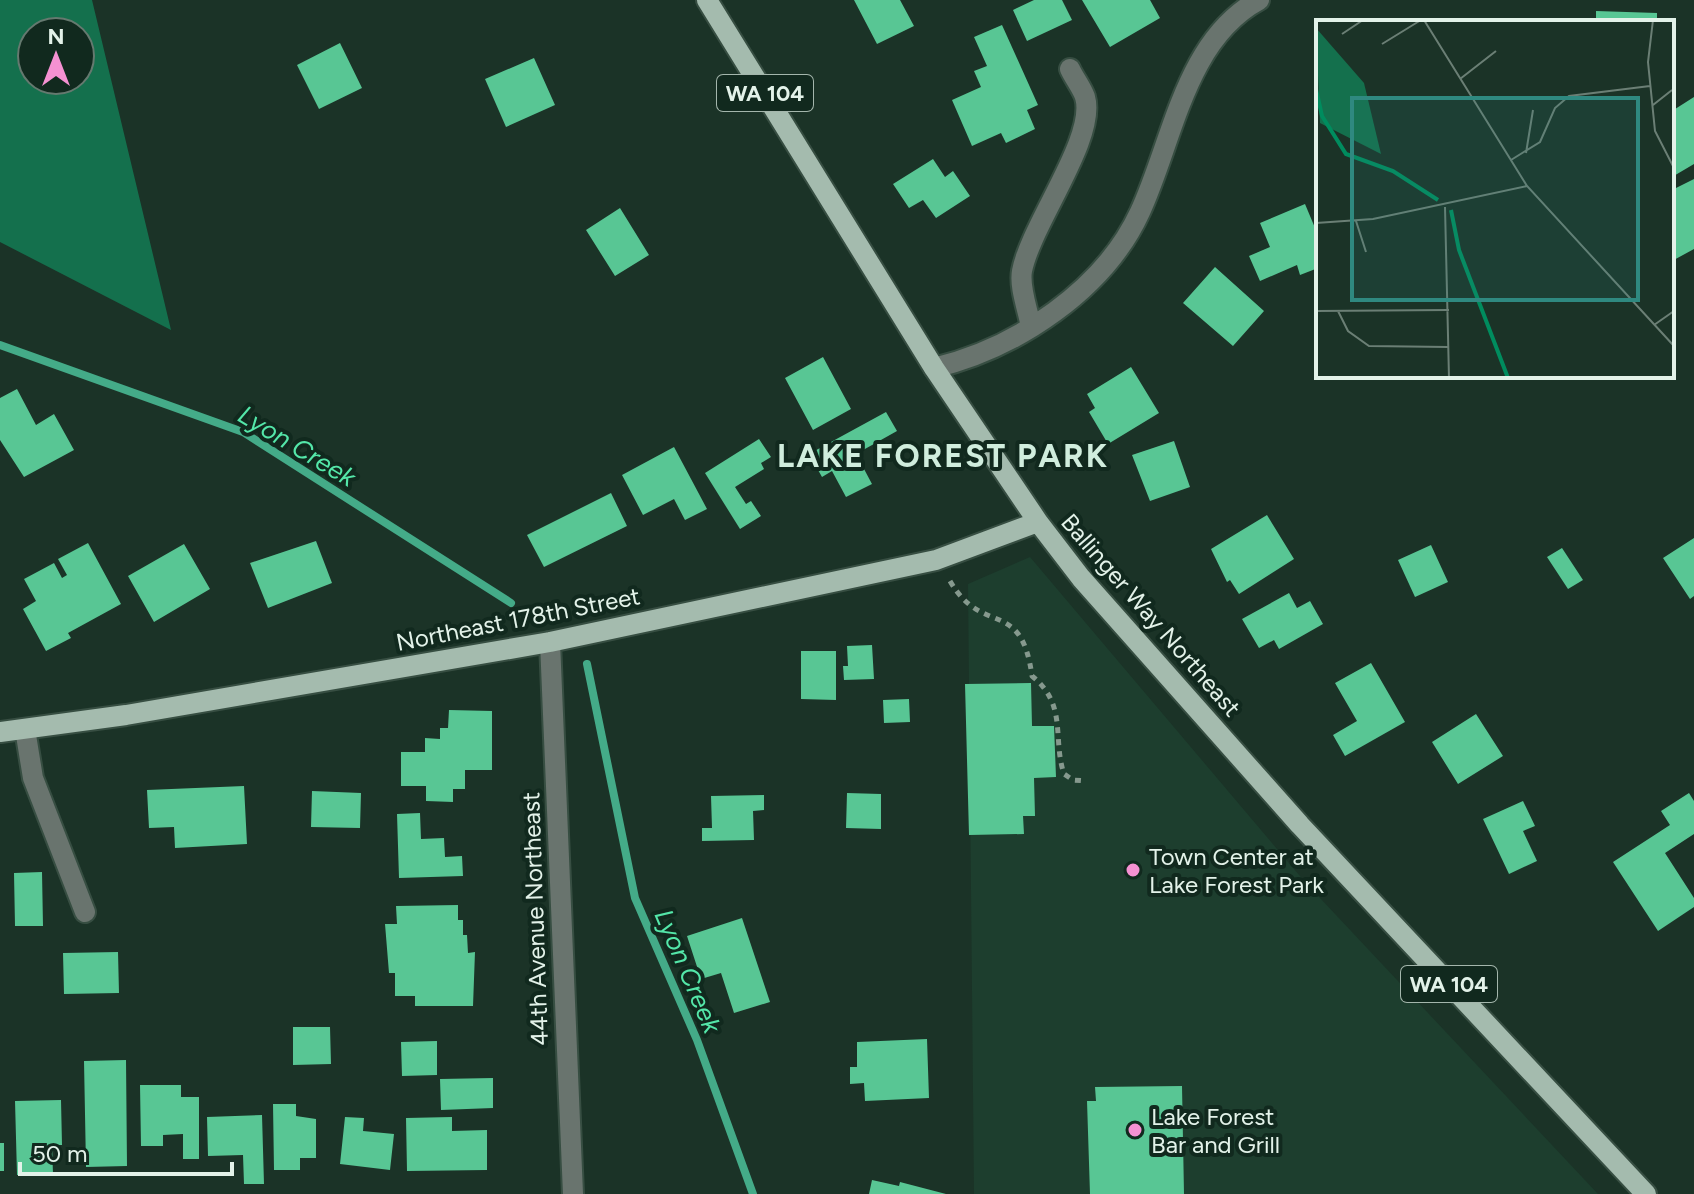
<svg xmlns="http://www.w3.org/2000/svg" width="1694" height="1194" font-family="Figtree,sans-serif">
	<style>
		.built { fill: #1d3e2e }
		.forest { fill: #14704d; fill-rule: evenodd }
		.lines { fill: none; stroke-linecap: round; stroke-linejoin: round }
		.stream { stroke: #44ab88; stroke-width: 8 }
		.building { fill: #58c694 }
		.minor-casing { stroke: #374e42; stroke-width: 24 }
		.major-casing { stroke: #374e42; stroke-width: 24 }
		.path { stroke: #86998e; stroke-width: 5; stroke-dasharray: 6 6; stroke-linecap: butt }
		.minor { stroke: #69746e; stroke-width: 20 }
		.major { stroke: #a4bbae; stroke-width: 20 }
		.poi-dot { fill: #f591d2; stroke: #11291e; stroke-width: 3 }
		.labels { text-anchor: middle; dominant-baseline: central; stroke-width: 8; stroke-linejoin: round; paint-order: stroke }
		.shield { fill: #11291e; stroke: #a4b6ac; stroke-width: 2 }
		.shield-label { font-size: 22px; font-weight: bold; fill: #e3f2e9 }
		.street-label { font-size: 24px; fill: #e3f2e9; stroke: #11291e }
		.poi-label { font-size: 24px; fill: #e3f2e9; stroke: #11291e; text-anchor: start }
		.water-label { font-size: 26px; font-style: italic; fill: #54e7a9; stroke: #11291e }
		.district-label { font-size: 32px; font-weight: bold; letter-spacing: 2px; fill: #d0eddd; stroke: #11291e }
		.inset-river { fill: none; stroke: #008c5e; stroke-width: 4 }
		.inset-road { fill: none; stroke: #6b7f75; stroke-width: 2 }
		.view { fill: #2f8980; fill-opacity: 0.15; stroke: #2f8980; stroke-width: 4 }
		.inset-edge { fill: none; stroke: #e3f2e9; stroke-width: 4 }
	</style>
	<rect width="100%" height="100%" fill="#1b3327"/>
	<!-- built -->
	<path class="built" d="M1030,557L1305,882L1598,1194H974L968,584Z"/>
	<!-- forest -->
	<path class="forest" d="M0,0H92L171,330L0,242ZM32,32H80V80H32Z"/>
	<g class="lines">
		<!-- stream -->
		<path class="stream" d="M0,345L243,432L511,603
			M587,664L635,898L697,1040L753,1194"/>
	</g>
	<!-- building -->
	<path class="building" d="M854,0H900L914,26L877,44Z
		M1034,0H1062L1072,20L1027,41L1013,10Z
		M1082,0H1150L1160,18L1110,47Z
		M1596,11L1657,13V22H1596Z
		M1002,25L1038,105L1027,110L1035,129L1006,143L1001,133L972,146L952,100L981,87L974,71L987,66L974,37Z
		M340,43L362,88L319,109L297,65Z
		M534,58L555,105L506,127L485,79Z
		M1694,97V164L1672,177V111Z
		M933,159L945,177L953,171L970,196L936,218L923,200L909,208L893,184Z
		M1694,179V249L1672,261V190Z
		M1305,204L1318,235V268L1300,275L1297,265L1260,281L1249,256L1270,247L1260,223Z
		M620,208L649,255L615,276L586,230Z
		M1215,267L1264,311L1233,346L1183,303Z
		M823,357L851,409L813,430L785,378Z
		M1131,367L1159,413L1108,444L1089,412L1095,408L1087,394Z
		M17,389L36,425L54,414L74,450L24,477L0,440V398Z
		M886,412L897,431L856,454L872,484L846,497L832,471L822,477L809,454Z
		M759,439L771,457L761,463L764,469L735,487L746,504L751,501L761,516L740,529L705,473Z
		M1174,441L1190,487L1150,501L1132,455Z
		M674,447L707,509L685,520L674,499L643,515L622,475Z
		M611,493L627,526L544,567L527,535Z
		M1267,515L1294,559L1239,594L1230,580L1227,582L1211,549Z
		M1694,538V596L1690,599L1663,558Z
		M316,541L332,583L268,608L250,563Z
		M88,543L121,604L68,633L71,638L46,651L23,609L36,601L24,579L54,563L62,578L67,575L58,559Z
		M184,544L210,589L154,622L128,576Z
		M1431,545L1448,582L1415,597L1398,560Z
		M1562,548L1583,580L1568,589L1547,557Z
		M1289,593L1297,608L1310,601L1323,624L1279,649L1274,640L1259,648L1242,619Z
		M872,645L874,679L844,680L843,666H848L847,646Z
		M801,651H836V700L801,699Z
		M1371,663L1405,722L1345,756L1333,735L1357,721L1335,683Z
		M1031,683L1032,726H1054L1056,777L1034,778L1035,816H1023L1024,834L969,835L965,684Z
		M909,699L910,722L884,723L883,700Z
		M449,710L492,711V770H465V789H453V802L426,801V786H401V752H425V738L440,739V728H448Z
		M1476,714L1503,756L1458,784L1432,742Z
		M244,786L247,844L175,848L174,827L149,828L147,790Z
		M312,791L361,793L360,828L311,827Z
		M847,793L881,794V829L846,828Z
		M1689,793L1694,801V834L1665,853L1694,898V907L1658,931L1613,862L1670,825L1661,811Z
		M764,795V810L753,811L754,840L702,841V828H712L711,796Z
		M1523,801L1535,826L1523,831L1537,861L1509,874L1483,819Z
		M420,813L421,839L444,838L445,857L462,856L463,876L399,878L397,814Z
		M42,872L43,926H15L14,873Z
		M458,905V920H463V935H467L468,953L475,952L473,1006H415V996H395V973H389L385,924H397L396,906Z
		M742,918L770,1002L734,1013L721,973L701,979L687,936Z
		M118,952L119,993L64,994L63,953Z
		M293,1027H330L331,1064L293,1065Z
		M927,1039L929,1098L865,1101L864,1083L850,1084V1067H857V1042Z
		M437,1041V1075L402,1076L401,1042Z
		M126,1060L127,1166L86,1167L84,1061Z
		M493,1078V1108L441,1110L440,1079Z
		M140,1085H181V1097H199V1159H183V1134L163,1135V1146H141Z
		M1182,1086L1184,1194H1090L1087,1101H1096L1095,1087Z
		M61,1100L62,1145H52L53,1174L17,1175L15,1101Z
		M273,1104H296V1116L316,1119V1158H300V1170H274Z
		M262,1115L264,1184H244L243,1155L208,1156L207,1117Z
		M345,1117L364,1118L363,1131L394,1134L390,1170L340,1164Z
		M452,1117V1131L487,1130V1170L407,1171L406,1118Z
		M0,1143H4V1171H0Z
		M872,1180L899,1186L900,1182L946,1194H869Z"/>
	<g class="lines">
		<defs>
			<path id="minor" d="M1031,327C1028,310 1019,287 1022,271C1031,224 1097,138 1085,97C1082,88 1074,78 1070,69
				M934,368C1017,348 1104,290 1140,212C1173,141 1185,40 1259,0
				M550,642L573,1194
				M25,729L33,778L85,912"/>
			<path id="major" d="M707,0L934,368L1038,522L1081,578L1300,825L1646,1194
				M0,732L126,715L550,642L936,560L1038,522"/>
		</defs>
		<!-- minor casing -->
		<use href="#minor" class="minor-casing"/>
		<!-- major casing -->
		<use href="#major" class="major-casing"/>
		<!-- path -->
		<path class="path" d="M950,581C983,638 1021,596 1032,676C1068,705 1052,738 1064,774L1073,780L1086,781"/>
		<!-- minor -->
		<use href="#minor" class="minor"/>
		<!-- major -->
		<use href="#major" class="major"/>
	</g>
	<!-- markers -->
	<g class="poi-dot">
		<circle cx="1133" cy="870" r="8"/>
		<circle cx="1135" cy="1130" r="8"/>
	</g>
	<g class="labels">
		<!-- shield labels -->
		<g class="shield">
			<rect x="717" y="75" width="96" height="36" rx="6"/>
			<rect x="1401" y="966" width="96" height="36" rx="6"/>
		</g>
		<g class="shield-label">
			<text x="765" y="93">WA 104</text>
			<text x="1449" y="984">WA 104</text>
		</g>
		<!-- street labels -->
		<g class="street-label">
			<text transform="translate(1151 615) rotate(49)">Ballinger Way Northeast</text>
			<text transform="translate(518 619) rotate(-11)">Northeast 178th Street</text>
			<text transform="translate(535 919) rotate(-92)">44th Avenue Northeast</text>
		</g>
		<!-- poi labels -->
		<g class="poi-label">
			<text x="1149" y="856">Town Center at<tspan x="1149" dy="28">Lake Forest Park</tspan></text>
			<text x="1151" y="1116">Lake Forest<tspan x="1151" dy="28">Bar and Grill</tspan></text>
		</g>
		<!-- water labels -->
		<g class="water-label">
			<text transform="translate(297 446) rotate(31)">Lyon Creek</text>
			<text transform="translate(688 971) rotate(67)">Lyon Creek</text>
		</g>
		<!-- district labels -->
		<g class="district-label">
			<text x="943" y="456">LAKE FOREST PARK</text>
		</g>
	</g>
	<!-- overview -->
	<g transform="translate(1316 20)">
		<rect width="358" height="358" fill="#1b3327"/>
		<path d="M0,8L48,63L65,134L4,103Z" fill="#14704d"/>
		<path class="inset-river" d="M0,69L6,96L30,134L77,151L122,180M135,190L143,230L192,358"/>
		<path class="inset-road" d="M108,0L211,166L358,326M337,0L332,42L339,111L358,148M26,14L47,0M66,24L105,0M144,59L180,31M337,85L356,70M210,133L217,90M195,140L224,122L239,88L253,76L334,66M129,187L133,358M40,201L50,232M0,203L57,199L211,166M0,291L133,290M22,291L32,311L53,326L132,327M338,305L358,291"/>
		<path class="view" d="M36,78H322V280H36Z"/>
		<rect width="358" height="358" class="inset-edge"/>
	</g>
	<!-- north arrow -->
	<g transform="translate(56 56)"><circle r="38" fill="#11291e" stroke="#65796f" stroke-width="2"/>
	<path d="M0-6L14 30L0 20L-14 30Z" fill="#f591d2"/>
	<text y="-12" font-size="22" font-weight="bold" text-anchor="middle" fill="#e3f2e9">N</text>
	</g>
	<!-- scale -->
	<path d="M20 1162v12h212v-12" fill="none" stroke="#e3f2e9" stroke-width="4"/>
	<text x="32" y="1162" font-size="24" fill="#e3f2e9" stroke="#11291e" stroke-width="6" paint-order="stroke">50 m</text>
</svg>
